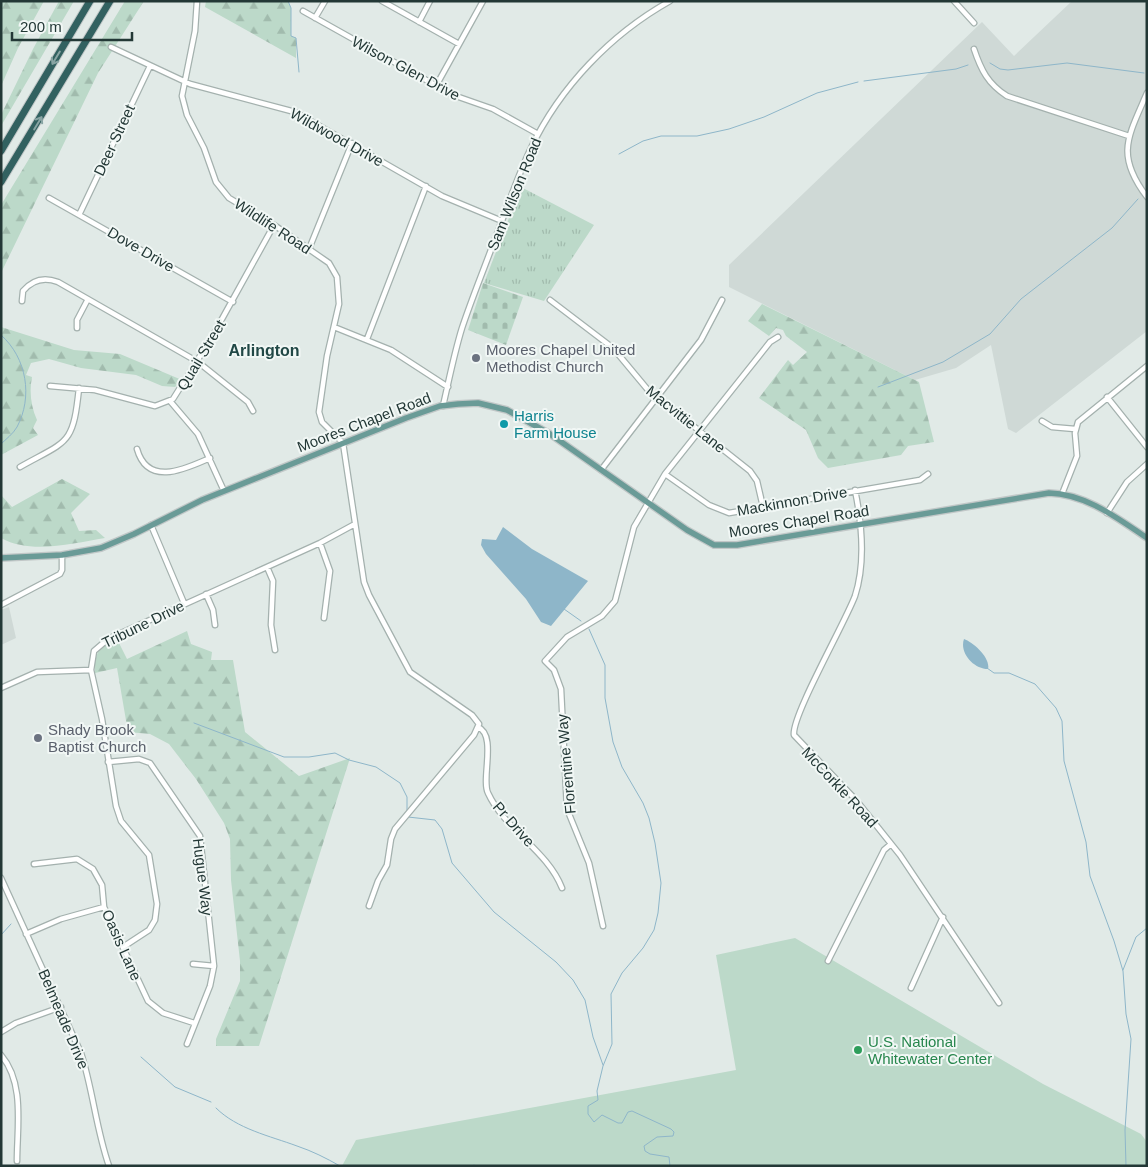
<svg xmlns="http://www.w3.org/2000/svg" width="1148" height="1167" font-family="Arial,sans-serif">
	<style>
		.built { fill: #cfd9d6 }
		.grass { fill: url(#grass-tufts) }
		.forest { fill: url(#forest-firs) }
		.cemetery { fill: url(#cemetery-stones) }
		.garden { fill: #bcd9c9 }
		.water { fill: #8eb6c9 }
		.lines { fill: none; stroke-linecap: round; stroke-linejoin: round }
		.stream { stroke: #8eb6c9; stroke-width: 1 }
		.minor-casing { stroke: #a4b1ae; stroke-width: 7 }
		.major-casing { stroke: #c1c7c7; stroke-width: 8 }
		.highway-casing { stroke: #c1c7c7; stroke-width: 9 }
		.minor { stroke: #fff; stroke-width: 4.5 }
		.major { stroke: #6a9b97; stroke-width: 5.5 }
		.highway { stroke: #326160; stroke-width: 7 }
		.oneway { stroke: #88a4a3 }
		.worship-dot { fill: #6b7280; stroke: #f1f7f5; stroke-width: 2 }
		.culture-dot { fill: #0f9aa8; stroke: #f1f7f5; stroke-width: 2 }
		.leisure-dot { fill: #2e9e5b; stroke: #f1f7f5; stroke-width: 2 }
		.labels { text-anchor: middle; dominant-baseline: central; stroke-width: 4; stroke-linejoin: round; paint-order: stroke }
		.street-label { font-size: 15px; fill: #233836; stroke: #f1f7f5 }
		.worship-label { font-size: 15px; fill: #5b616d; stroke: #f1f7f5; text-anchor: start }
		.culture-label { font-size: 15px; fill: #0d838f; stroke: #f1f7f5; text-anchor: start }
		.leisure-label { font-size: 15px; fill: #27864d; stroke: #f1f7f5; text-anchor: start }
		.neighbourhood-label { font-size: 16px; font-weight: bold; fill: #214846; stroke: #f1f7f5 }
	</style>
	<defs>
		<pattern id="grass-tufts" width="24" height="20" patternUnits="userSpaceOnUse" patternTransform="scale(1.25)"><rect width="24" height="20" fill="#bcd9c9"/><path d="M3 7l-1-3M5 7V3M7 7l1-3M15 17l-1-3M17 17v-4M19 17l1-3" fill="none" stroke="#a1bbad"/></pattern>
		<pattern id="forest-firs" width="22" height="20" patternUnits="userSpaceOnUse" patternTransform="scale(1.25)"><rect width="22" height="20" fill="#bcd9c9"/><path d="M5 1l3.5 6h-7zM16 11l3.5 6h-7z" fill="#a1bbad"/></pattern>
		<pattern id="cemetery-stones" width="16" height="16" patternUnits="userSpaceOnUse" patternTransform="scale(1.25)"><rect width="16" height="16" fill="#bcd9c9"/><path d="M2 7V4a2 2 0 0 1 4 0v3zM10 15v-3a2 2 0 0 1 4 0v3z" fill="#a1bbad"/></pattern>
	</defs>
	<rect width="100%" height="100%" fill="#e1eae7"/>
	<!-- built -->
	<path class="built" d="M1072,1H1147V331L1016,433L1008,429L991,345L956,368L915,380L729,287V265L982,22L1014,56Z
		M9,607L16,638L1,645V610Z"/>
	<!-- grass -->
	<path class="grass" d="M521,187L594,225L544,301L484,283Z"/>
	<!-- forest -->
	<path class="forest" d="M1,1H44L18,48L1,86Z
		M59,1H74L1,126V115L33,49Z
		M125,1H144L98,73L1,273V205Z
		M206,1H288L291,8V36L296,38V58L205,7Z
		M762,304L919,382L934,442L908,446L901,455L828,468L818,458L806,430L759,398L788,360L793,365L807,352L786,336L783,330L776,328L769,336L748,321Z
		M1,327L74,350L120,354L182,380L175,387L162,386L136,375L81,368L49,359L31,363L26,375L32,377C29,392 31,407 37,420L33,428L38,435L1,455Z
		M62,479L90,494L71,513L79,531L96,530L105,538C73,543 32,555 1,538V495L12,507Z
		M187,631L191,644L212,652L211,660H233L245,732L299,776L350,758L259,1046H216V1039L240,981V961L231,880L230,839L224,823L196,779L169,744L150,734L128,732L117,668L95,673C94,652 99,647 117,639L127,659Z"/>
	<!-- cemetery -->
	<path class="cemetery" d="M483,283L523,297L506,345L468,330Z"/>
	<!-- garden -->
	<path class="garden" d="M795,938L1043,1084L1141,1134L1147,1142V1166H342L356,1140L736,1070L716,955Z"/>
	<!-- water -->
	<path class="water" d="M503,527L532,549L588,581L551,626L541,622L526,599L486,554L481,545L482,539L496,540Z
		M964,639C973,642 991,658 988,669C974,669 959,653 964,639Z"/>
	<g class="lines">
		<!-- stream -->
		<path class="stream" d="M288,1L291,8V36L296,38L299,72
			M990,63L1000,69L1008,70L1067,63L1144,73
			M864,81L956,69L968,65
			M619,154L643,141L661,136H697L729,129L764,117L817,93L858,82
			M1,335C27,358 33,397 17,427C13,434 6,439 1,444
			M878,387L943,362L990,334L1021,299L1112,228L1138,199
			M564,609L581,621
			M589,629L605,665V698L613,742L622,767L643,803L649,818L655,843L661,883L658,913L654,930L643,948L622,973L611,994L612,1044L603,1066L597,1091L598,1100L588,1106V1114L594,1122L602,1115L618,1123H622L628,1112L632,1111L671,1129L674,1132L673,1136L657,1137L644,1146L645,1151L650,1154L669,1157L670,1166
			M987,668L994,673H1009L1035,684L1056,708L1062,721L1064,761L1086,842L1090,876L1114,941L1123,971L1126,1014L1131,1039L1125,1130L1126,1166
			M194,723L284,757H309L335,753L349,760L376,767L400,783L407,797V812
			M408,817L435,820L442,829L452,863L494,912L556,962L573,980L585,1000L593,1037L603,1065
			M1,935L11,924
			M1123,970L1136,937L1147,928
			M141,1057L175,1087L211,1102
			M216,1108C237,1129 270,1136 297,1146C312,1151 326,1158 340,1166
			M474,1165V1166"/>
		<defs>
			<path id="minor" d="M197,1L195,31L182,96L187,115L204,148L216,182L229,198L274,225L329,263L337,277L339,304L327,356L319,412L322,422L343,443L364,582L369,595L410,672L472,715L479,724L474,735L395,829L391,839L387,865L378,881L369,906
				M382,1L459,44
				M954,1L974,23
				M303,11L453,95L493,109L538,134
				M315,18L325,1
				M419,22L430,1
				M111,47L190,84L295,112L442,196L502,221
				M974,49C981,70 988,84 1007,96L1129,136
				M436,86L483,1
				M1147,93C1128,137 1115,155 1147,197
				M49,198L233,302
				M79,215L150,66
				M309,249L352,143
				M550,300L613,348L648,390L750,471L757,481L763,507
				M22,301L23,291C33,279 45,277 58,282L198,362L248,402L253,411
				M334,327L391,350L448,387
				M77,328V320L88,299
				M367,339L426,186
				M50,386L95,390L155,406L173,399L212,337L274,225
				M1107,397L1147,447
				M170,401L198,434L224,491
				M443,406C449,380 454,354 462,328C472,298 484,269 495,239C507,209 517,177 531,148C560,87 611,34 670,1
				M1042,421L1052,427L1075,429
				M137,449C148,488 187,468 210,458
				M20,467C68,440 73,446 79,388
				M601,470L701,340L722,300
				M665,474L709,505L729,513L920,480L928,474
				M855,490C862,524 866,562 855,596C845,623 791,717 794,735L856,800L900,855L999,1003
				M1062,494L1077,456L1075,433L1078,422L1147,366
				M1107,513L1127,482L1147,464
				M151,525L184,603
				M320,543L330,571L324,618
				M267,567L273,581L271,625L275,650
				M206,594L213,610L215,625
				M1,605L60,574L62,570V555
				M1,688L37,672L91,670
				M478,727C497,735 481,779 488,793C505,830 547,850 562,888
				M108,762L139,759L150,763L200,836L214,966L210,986L187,1044
				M34,864L77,859L93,869L102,885L104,907L148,1001L163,1013L194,1023
				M1,878L81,1053C93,1090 96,1129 109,1166
				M603,926L589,863L567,809L561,689L554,670L545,661L567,637L602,616L615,601L634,527L665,474L770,342L778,337
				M26,934L61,919L104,907
				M123,947L149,930L155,920L157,904L149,855L121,821L116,806L102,719L91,670L94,651L108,639L320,543L355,524
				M828,961L884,850L891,844
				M193,964L214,966
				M911,988L943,917
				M1,1032L16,1023L61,1007
				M1,1055C25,1083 17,1127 17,1161"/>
			<path id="major" d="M1,558L62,555L101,548L134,534L202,500L406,418L440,406L458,404L478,403L507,410L550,434L687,530L714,545H737L1049,493C1086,494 1117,518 1147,538"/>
			<path id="highway" d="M1,151L90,1
				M1,182L110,1"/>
		</defs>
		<!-- minor casing -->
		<use href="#minor" class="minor-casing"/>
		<!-- major casing -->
		<use href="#major" class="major-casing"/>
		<!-- highway casing -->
		<use href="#highway" class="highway-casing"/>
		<!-- minor -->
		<use href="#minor" class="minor"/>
		<!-- major -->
		<use href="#major" class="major"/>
		<!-- highway -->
		<use href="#highway" class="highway"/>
	</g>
	<!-- one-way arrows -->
	<defs><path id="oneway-shaft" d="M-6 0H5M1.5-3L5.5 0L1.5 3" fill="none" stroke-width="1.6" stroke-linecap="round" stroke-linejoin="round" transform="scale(1.25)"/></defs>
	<g class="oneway">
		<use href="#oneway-shaft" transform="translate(56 58) rotate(121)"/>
		<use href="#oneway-shaft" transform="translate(38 123) rotate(-59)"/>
	</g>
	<!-- markers -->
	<g class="worship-dot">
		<circle cx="476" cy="358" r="5"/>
		<circle cx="38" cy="738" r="5"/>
	</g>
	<circle class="culture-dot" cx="504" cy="424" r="5"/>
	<circle class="leisure-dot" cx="858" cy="1050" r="5"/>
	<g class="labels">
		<!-- street labels -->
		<g class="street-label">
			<text transform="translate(406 68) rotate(28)">Wilson Glen Drive</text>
			<text transform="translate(337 137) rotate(29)">Wildwood Drive</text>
			<text transform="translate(114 140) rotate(-65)">Deer Street</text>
			<text transform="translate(514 194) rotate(-68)">Sam Wilson Road</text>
			<text transform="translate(273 226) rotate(33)">Wildlife Road</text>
			<text transform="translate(141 249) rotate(30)">Dove Drive</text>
			<text transform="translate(201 355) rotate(-59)">Quail Street</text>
			<text transform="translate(686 419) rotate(39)">Macvittie Lane</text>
			<text transform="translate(364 422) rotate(-21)">Moores Chapel Road</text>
			<text transform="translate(792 501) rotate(-10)">Mackinnon Drive</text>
			<text transform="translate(799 521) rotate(-9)">Moores Chapel Road</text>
			<text transform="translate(143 624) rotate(-26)">Tribune Drive</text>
			<text transform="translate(566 764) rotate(-95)">Florentine Way</text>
			<text transform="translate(840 787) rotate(47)">McCorkle Road</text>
			<text transform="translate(514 824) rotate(49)">Pr Drive</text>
			<text transform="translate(203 877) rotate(83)">Hugue Way</text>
			<text transform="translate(122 945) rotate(66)">Oasis Lane</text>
			<text transform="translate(64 1019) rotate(67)">Belmeade Drive</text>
		</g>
		<!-- worship labels -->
		<g class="worship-label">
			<text x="486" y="349">Moores Chapel United<tspan x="486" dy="17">Methodist Church</tspan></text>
			<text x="48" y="729">Shady Brook<tspan x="48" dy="17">Baptist Church</tspan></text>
		</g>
		<!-- culture labels -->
		<g class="culture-label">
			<text x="514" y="415">Harris<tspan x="514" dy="17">Farm House</tspan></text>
		</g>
		<!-- leisure labels -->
		<g class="leisure-label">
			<text x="868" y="1041">U.S. National<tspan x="868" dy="17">Whitewater Center</tspan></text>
		</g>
		<!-- neighbourhood labels -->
		<g class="neighbourhood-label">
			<text x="264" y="350">Arlington</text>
		</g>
	</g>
	<!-- border -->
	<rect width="1148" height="1167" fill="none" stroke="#233836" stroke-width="5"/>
	<!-- scale -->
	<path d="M12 32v8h120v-8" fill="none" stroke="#233836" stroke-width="2.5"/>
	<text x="20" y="32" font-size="15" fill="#233836" stroke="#f1f7f5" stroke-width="4" paint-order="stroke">200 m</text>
</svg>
